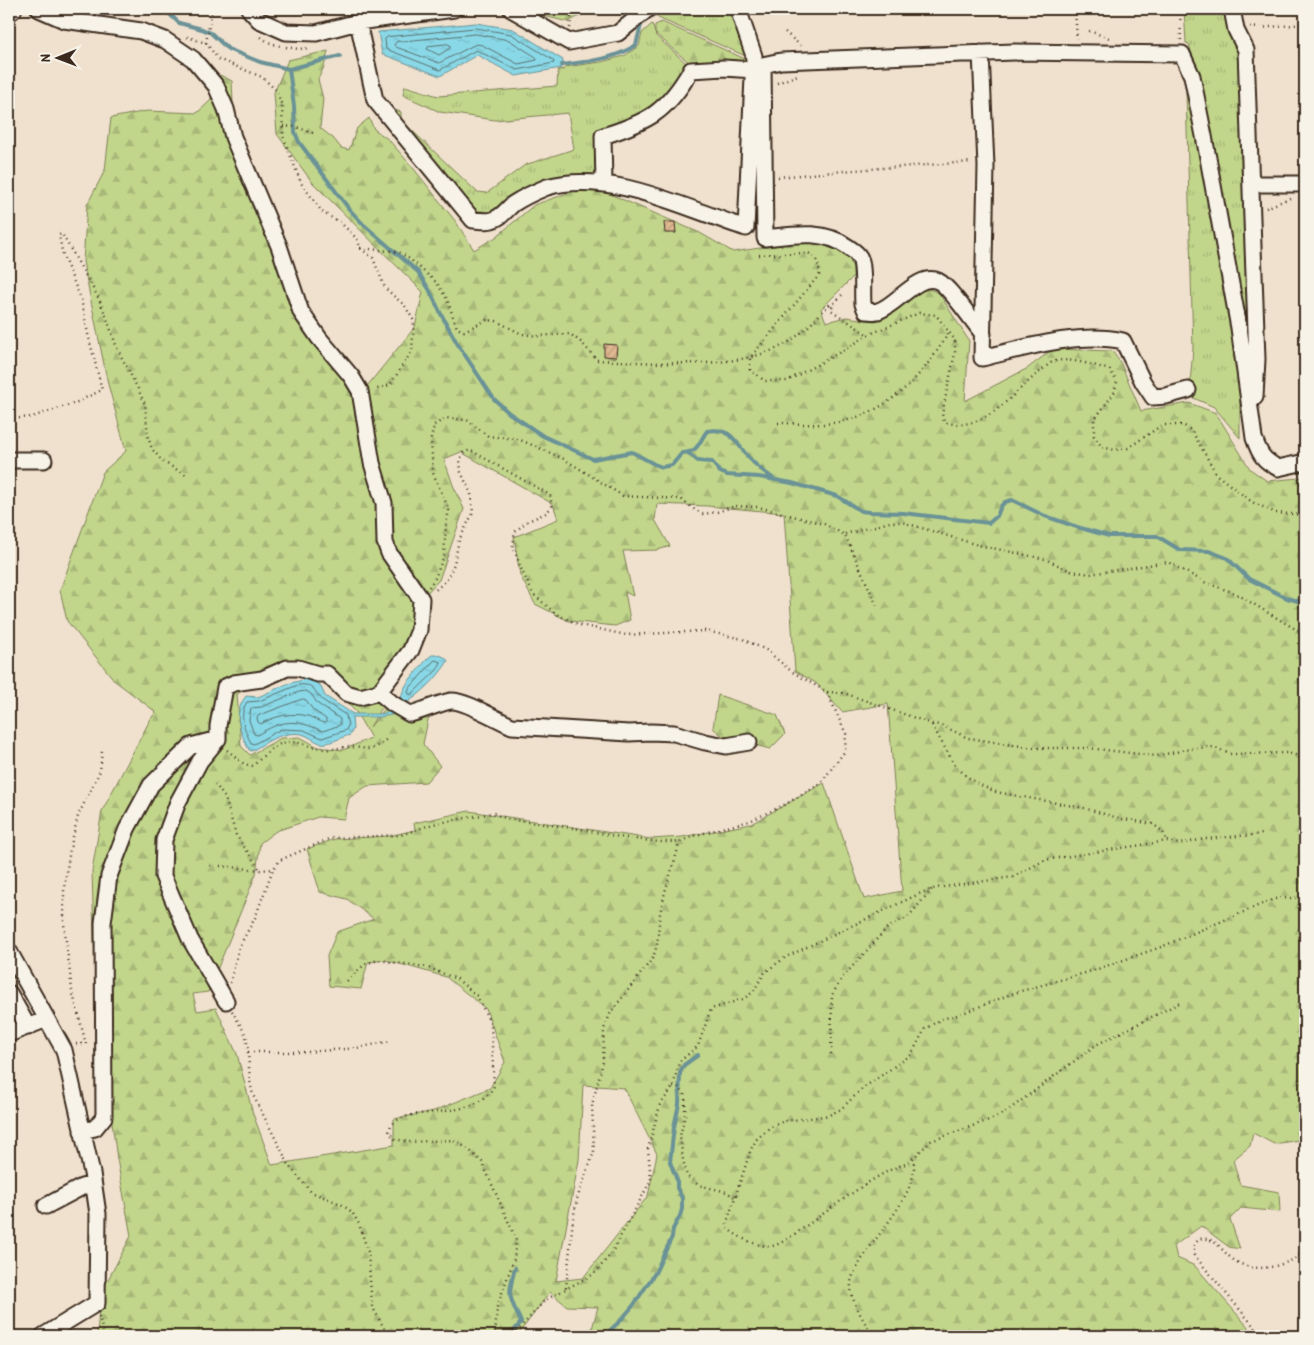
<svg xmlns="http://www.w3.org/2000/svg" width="1314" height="1345" font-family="'Patrick Hand',sans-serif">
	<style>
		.grass { fill: url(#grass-tufts); stroke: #7e8054 }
		.forest { fill: url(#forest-firs); stroke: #7e8054; fill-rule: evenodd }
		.water { fill: url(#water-ripples); stroke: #6a9297 }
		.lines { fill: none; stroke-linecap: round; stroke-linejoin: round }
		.shore { stroke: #5a706e; stroke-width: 1 }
		.stream { stroke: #6a9297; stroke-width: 4 }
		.building { fill: url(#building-hatch); stroke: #3b2a1e }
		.minor-casing { stroke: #3b2a1e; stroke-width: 19 }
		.major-casing { stroke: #3b2a1e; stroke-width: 22 }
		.path { stroke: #3b2a1e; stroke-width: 2.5; stroke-dasharray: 1 4; stroke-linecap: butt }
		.minor { stroke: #f7f3e8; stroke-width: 15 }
		.major { stroke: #f7f3e8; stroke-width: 19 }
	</style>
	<defs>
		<pattern id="grass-tufts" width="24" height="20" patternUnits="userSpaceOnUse" patternTransform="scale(1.25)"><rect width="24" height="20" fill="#c1d68b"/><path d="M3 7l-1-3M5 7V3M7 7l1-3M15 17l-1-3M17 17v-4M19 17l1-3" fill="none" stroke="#a7b878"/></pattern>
		<pattern id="forest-firs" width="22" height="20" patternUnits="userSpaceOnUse" patternTransform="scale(1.25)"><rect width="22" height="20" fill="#c1d68b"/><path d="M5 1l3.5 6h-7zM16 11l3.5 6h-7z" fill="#a7b878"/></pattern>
		<pattern id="water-ripples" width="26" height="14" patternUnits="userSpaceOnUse" patternTransform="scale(1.25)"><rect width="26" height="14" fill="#89d8e7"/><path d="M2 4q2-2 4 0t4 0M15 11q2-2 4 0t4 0" fill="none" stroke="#77bac6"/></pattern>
		<pattern id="building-hatch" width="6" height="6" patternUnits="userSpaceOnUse" patternTransform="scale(1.25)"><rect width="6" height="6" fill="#e0b891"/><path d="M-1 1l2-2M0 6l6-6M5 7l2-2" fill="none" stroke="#c19e7d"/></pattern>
	</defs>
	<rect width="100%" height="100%" fill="#f0e1ce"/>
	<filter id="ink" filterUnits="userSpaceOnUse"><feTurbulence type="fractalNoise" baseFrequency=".02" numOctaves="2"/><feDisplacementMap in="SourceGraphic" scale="10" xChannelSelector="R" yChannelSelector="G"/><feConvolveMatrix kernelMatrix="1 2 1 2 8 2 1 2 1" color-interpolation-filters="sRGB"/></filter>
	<g filter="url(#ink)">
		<!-- grass -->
		<path class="grass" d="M654,9H733L748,57L658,18Z
			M1184,9H1227L1241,51L1250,381L1197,74L1189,44L1186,43Z
			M652,24L656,36L687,64L684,72L654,109L598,132L597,176H563L538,186L493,212L470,210L390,115L395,110L401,112V120L477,192L487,193L525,165L574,149L568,113L495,120L440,112L403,95L405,86L438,96L557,86L558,70L564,69L565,67L601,62L624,56L639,46L642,33Z
			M1190,86L1240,365V438L1214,407L1189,396L1193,348L1186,91Z"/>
		<!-- forest -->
		<path class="forest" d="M524,9H593L568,22L524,11Z
			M662,22L743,58L747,63H690L675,51L655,33V25Z
			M328,51L324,67L318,79L323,99L320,128L333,138L341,148L349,150L357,128L369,118L374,129L389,140L414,169L456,222L474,250L496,237L534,205L574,191H603L700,233L733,252L807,241L830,244L848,255L853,268V277L821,309L826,322L846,317L875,321L890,315L921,289H929L939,293L969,341L965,401L1028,368L1053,349L1112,351L1120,362L1141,411L1189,403L1216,413L1250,469L1267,481L1299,478L1305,475V1139L1274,1144L1253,1133L1250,1146L1233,1160L1240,1185L1279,1192L1280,1212L1241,1208L1230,1219L1240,1249L1229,1247L1201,1226L1174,1246L1177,1258L1195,1266L1256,1336H590L598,1307L567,1306L550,1292L517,1336H97L100,1295L131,1236L117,1159L96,1005L92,871L102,811L150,720L156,712L115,681L67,621L60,590L103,472L126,451L108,384L83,262L87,205L105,170L111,118L147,111L197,113L210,101L220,75L232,81L234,123L313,336L345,383L359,396L415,327L423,292L312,182L277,134L274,93L288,60ZM461,452L553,504L558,519L514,537L520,575L535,604L569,621L615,626L630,620L625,592L633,596L623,551L658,550L670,546L655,520L657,504L707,506L784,513L795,671L816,683L842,712L888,704L902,891L864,899L824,783L751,824L682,837L651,839L469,811L414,823L415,830L389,836L335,839L307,849L320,892L347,899L374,919L337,932L327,956L329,986L361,989L368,962L386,960L446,977L486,1009L505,1062L490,1088L434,1111L394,1119V1145L272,1165L253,1114L237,1054L216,1008L197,1011L193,994L208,992L256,874L260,843L276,831L318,817L344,819L349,798L367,786L426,782L440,766L423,744L429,715L423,702L404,712L393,699L370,727L403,672L422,598L439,580L464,509L453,485L444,459ZM276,672L317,673L356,712L371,738L343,750L318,747L300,737L281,738L250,755L241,746L237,694ZM583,1085L624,1088L657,1154L648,1196L583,1278L556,1281L579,1160Z
			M718,695L777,715L785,734L770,749L724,737L713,728Z"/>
		<!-- water -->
		<path class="water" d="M476,23L513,29L563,60L561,68L516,76L477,55L440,76L382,54L378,32Z
			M432,655C439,655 444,655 448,661C437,679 420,695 402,706C396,690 418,671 428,658Z
			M307,679L320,685L325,696L353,714H379L395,711L396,714L381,717H352L353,729L350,735C341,737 329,745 320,743C314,741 309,736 302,734C283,731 268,741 252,751L249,750C240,732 232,714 246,696L258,697L287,684Z"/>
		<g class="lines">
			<!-- shore -->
			<path class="shore" d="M476,28L511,34L553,60L554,63L517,70L476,50L440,70L386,49L385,39L387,37Z
				M476,34L509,40L536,57L537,60L518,64L482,45L476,44L439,63L396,47L394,45L396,42Z
				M448,44L450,45V48L439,55L427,49L429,46Z
				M435,660L441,662L437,670L412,694H409L408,692L410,688Z
				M298,685C318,683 312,693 324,701C331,706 339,711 346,715L348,726L346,730L322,738L304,730L281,729L254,744L251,743C245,731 238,715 247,702L259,701Z
				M299,692L306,691L311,694L318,704L340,719V725L323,731C294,719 284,719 257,735L254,734L249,720L251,708L261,707Z
				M303,699L306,700L313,710L326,719V723C320,723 314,718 308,716C292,712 274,716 261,724L258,722L257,718L258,716Z"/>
			<!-- stream -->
			<path class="stream" d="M164,9L179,23L202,29L211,33L228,49L260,62L289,69L294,106L295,132L299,142L349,209L364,225L418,272L429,289L441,314L457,343L494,399L509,413L543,436L593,459L632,452L654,464L662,467L672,465L682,453C699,452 698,443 707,431C732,426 736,444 750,459C757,467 766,473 775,480
				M562,65C588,61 614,60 636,45L641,25L646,19
				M289,69L340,56
				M688,453L698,461L712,462L720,472L727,475L759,477L792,483L837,496L861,511L869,512L903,513L989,523L997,516L1001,506L1005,502L1012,500L1045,516L1077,527L1109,536H1157L1180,550L1209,551L1227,558L1249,579L1287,598L1305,603
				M510,1336L521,1322C509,1296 507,1297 515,1268
				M604,1336L620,1321L633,1306L655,1273L672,1237L673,1229L680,1216L682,1209V1198L677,1188V1180L670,1162L674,1127L679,1104L680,1073L684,1065L698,1055"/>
		</g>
		<!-- building -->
		<path class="building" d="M664,222H675L676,233H665Z
			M604,344L617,345L616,357L604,356Z"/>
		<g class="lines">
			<defs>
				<path id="minor" d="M39,9L64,20L141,31L165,40L193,59L216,86L226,109L233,137L279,246L301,312L319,338L351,376L360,391L372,463L384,503L385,542L389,553L421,599L419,630L411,650L379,692L360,697L346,693L327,674H318L298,668H287L262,679L234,683L225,687L218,726V739L200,761L178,802L164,840L163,876L190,939L226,1001
					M249,9L259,20L286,32L316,33L358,22L454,9
					M511,9L569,42L618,33L648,9
					M1232,9L1236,30L1246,50L1257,359L1255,397
					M358,22L375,100L473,220C479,220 487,222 492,220C501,218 506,210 513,204C522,198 537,191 547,187C611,169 686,209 746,228L754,56L738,9
					M981,53L986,166L982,358C1024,348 1080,331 1123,341L1143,382L1153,397L1166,396L1188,390
					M763,65L765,238C793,235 823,229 848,247C854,251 859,254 861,261C864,274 862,291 863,304L866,311C870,311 875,312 878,311C896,306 918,272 938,281C949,286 974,323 983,334
					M754,67L781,61L1014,52L1182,54L1192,76L1204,136L1239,328L1254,438C1260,455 1263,460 1278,468L1305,462
					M604,184L603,136C648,122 667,112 691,70L724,68L754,70
					M1251,184H1305
					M9,460H44
					M379,692L393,704L410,714C420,712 442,702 451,701C465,700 497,720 512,726L629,733L651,732L674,733L705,742L726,746L749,742
					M9,951L64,1050L92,1173L98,1214L97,1303L43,1336
					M9,993L28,1027
					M9,1034L47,1019
					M82,1131L95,1128L104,1117L103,923L109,876L127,829L151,785L191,746L218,739
					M46,1206L82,1187L93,1184"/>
				<path id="major" d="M9,11L12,9"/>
			</defs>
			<!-- minor casing -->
			<use href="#minor" class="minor-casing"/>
			<!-- major casing -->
			<use href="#major" class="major-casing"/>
			<!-- path -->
			<path class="path" d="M1075,9L1077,39
				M1180,9L1181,40
				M1250,27L1259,28L1305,24
				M570,28L572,9
				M1089,31L1109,38
				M785,32L801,46
				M187,37L206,43L218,59L262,77L277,91L282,106L283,136L301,183L323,213L340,222L358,240L360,248L373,258L385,288L405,306L414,321L412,351L390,385L374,390
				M261,37L268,42L280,46
				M206,43L212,9
				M286,47L299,49L310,48
				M777,83L798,75
				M283,126L296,127L313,133
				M778,177L854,170L972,162
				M1266,208L1290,198
				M360,248L399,252L411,260L437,283L447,299L457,328L464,331L487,320L496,321L522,334L537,336L570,334L582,343L597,360C655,362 751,374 797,336C809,327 819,315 830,304L834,303
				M759,255L808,253C818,258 818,263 820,274L750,358V370L765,381H787L846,349L868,335L919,313L936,315L955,340V353L942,414L944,422C986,434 1011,393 1041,371C1045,368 1049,363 1053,362C1067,356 1096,366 1110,370L1117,382L1114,393L1094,420V436L1102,447L1115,450L1128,448L1162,425H1183L1192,431L1217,475L1252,502L1276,513L1305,515
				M842,295L834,303L831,310L868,335
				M9,419L32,417L75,403L102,390L88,334L81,299L63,256L59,235L62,234L98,297L106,316L117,348L138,389L145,404L148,437L152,449L162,461L186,475
				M778,423C793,423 809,425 824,424C883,419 921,380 949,332
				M845,534L890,522H902L978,545L1045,559L1071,571L1090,574L1168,562L1206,583L1235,593L1297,630L1305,632
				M429,587L435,578L444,556L446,524L449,510L433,473L431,439L434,425L446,418L467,420L488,436L518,439L564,459L623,496L681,499L694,509L703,514L717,512L735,506L758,507L824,524L845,535L877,606
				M1299,631L1305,637
				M827,692L844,693L932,724L941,725L968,738L1034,748H1088L1156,756L1195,748L1214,747L1230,754L1288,753L1305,758
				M932,725L954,764L965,775L978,784L996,792L1084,808L1118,818L1153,824L1162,831L1167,841
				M227,750L244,764L253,766C261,758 272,746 283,743C298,739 311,748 325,749C333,750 341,747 348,747C371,747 366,755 387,739
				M215,784L225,798L236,835L260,870
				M210,865L260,870L273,869
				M347,981L365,964L378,960L426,967L457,979L477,996L491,1024L494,1086C479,1116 432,1109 404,1117C400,1118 395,1122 391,1125L389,1132L395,1139L409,1142L453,1140L467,1148L482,1162L516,1239L514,1259L497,1307L495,1336
				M230,983L239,947L255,918L273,869L280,860L331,838L401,835L433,824L493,813L507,819L580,829L619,837L659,842H680L692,836L750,821L786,804L820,784L845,751L846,734L827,692L791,671L766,650L743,639L705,631L626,635L580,625L556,614L533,594L522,571L513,546L515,532L526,522L546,513L552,506L550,495L470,450L463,453L460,460L461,472L471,494L473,513L459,540L454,564L447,580L433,592
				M232,1011L246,1035L248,1052L250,1081L253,1095L290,1167L311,1192L341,1204L352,1212L359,1224L368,1252L372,1306L385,1330V1336
				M76,1044H86L72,990L64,924V889L70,849L78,816L100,771L102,751
				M248,1052H307L357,1048L391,1041
				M831,1054L832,995L842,978L886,929L908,917L932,889
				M673,1087H678L685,1094V1115L680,1136L683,1160L687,1176L698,1185L727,1192L734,1197
				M909,1162L931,1141L992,1119L1006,1112L1096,1045L1181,1002
				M1305,1165L1302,1178L1305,1202
				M566,1288L573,1219L577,1199L594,1152L592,1105L603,1062L604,1029L611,1012L653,958L657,945L660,913L665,892L680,842
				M99,1316L104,1336
				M513,1336L545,1300L594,1274L611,1254L651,1180L648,1149L660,1105L673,1087L679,1062L698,1046L711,1009L743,999L753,992L765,972L786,957L921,893L936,888L1013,877L1045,860L1167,841L1179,844L1205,839L1263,834
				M873,1336C866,1324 851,1302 851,1288C850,1279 854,1273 858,1266C874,1236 916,1197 914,1163C888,1161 816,1221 790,1237C786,1240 781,1243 776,1245C763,1250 737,1237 727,1228V1222L751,1149L757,1139L769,1128L784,1121L818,1117L829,1115L841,1109L863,1088L911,1055L925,1029L941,1019L958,1015L1014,993L1092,971L1161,947L1274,899L1305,897
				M1262,1336L1194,1255V1245L1199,1239C1216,1237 1219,1248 1231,1258C1245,1269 1263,1270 1279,1265C1293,1260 1296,1260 1305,1249"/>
			<!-- minor -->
			<use href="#minor" class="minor"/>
			<!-- major -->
			<use href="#major" class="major"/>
		</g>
	</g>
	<!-- margin -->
	<rect width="1314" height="1345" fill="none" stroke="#f7f3e8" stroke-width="30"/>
	<rect x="15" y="15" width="1284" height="1315" fill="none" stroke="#3b2a1e" stroke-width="2" filter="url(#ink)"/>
	<!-- north arrow -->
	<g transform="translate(58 58) rotate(269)" stroke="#f7f3e8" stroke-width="4" paint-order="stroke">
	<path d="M0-4L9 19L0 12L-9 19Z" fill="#3b2a1e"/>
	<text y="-8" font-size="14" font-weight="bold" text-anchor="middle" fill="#3b2a1e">N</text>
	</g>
</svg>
